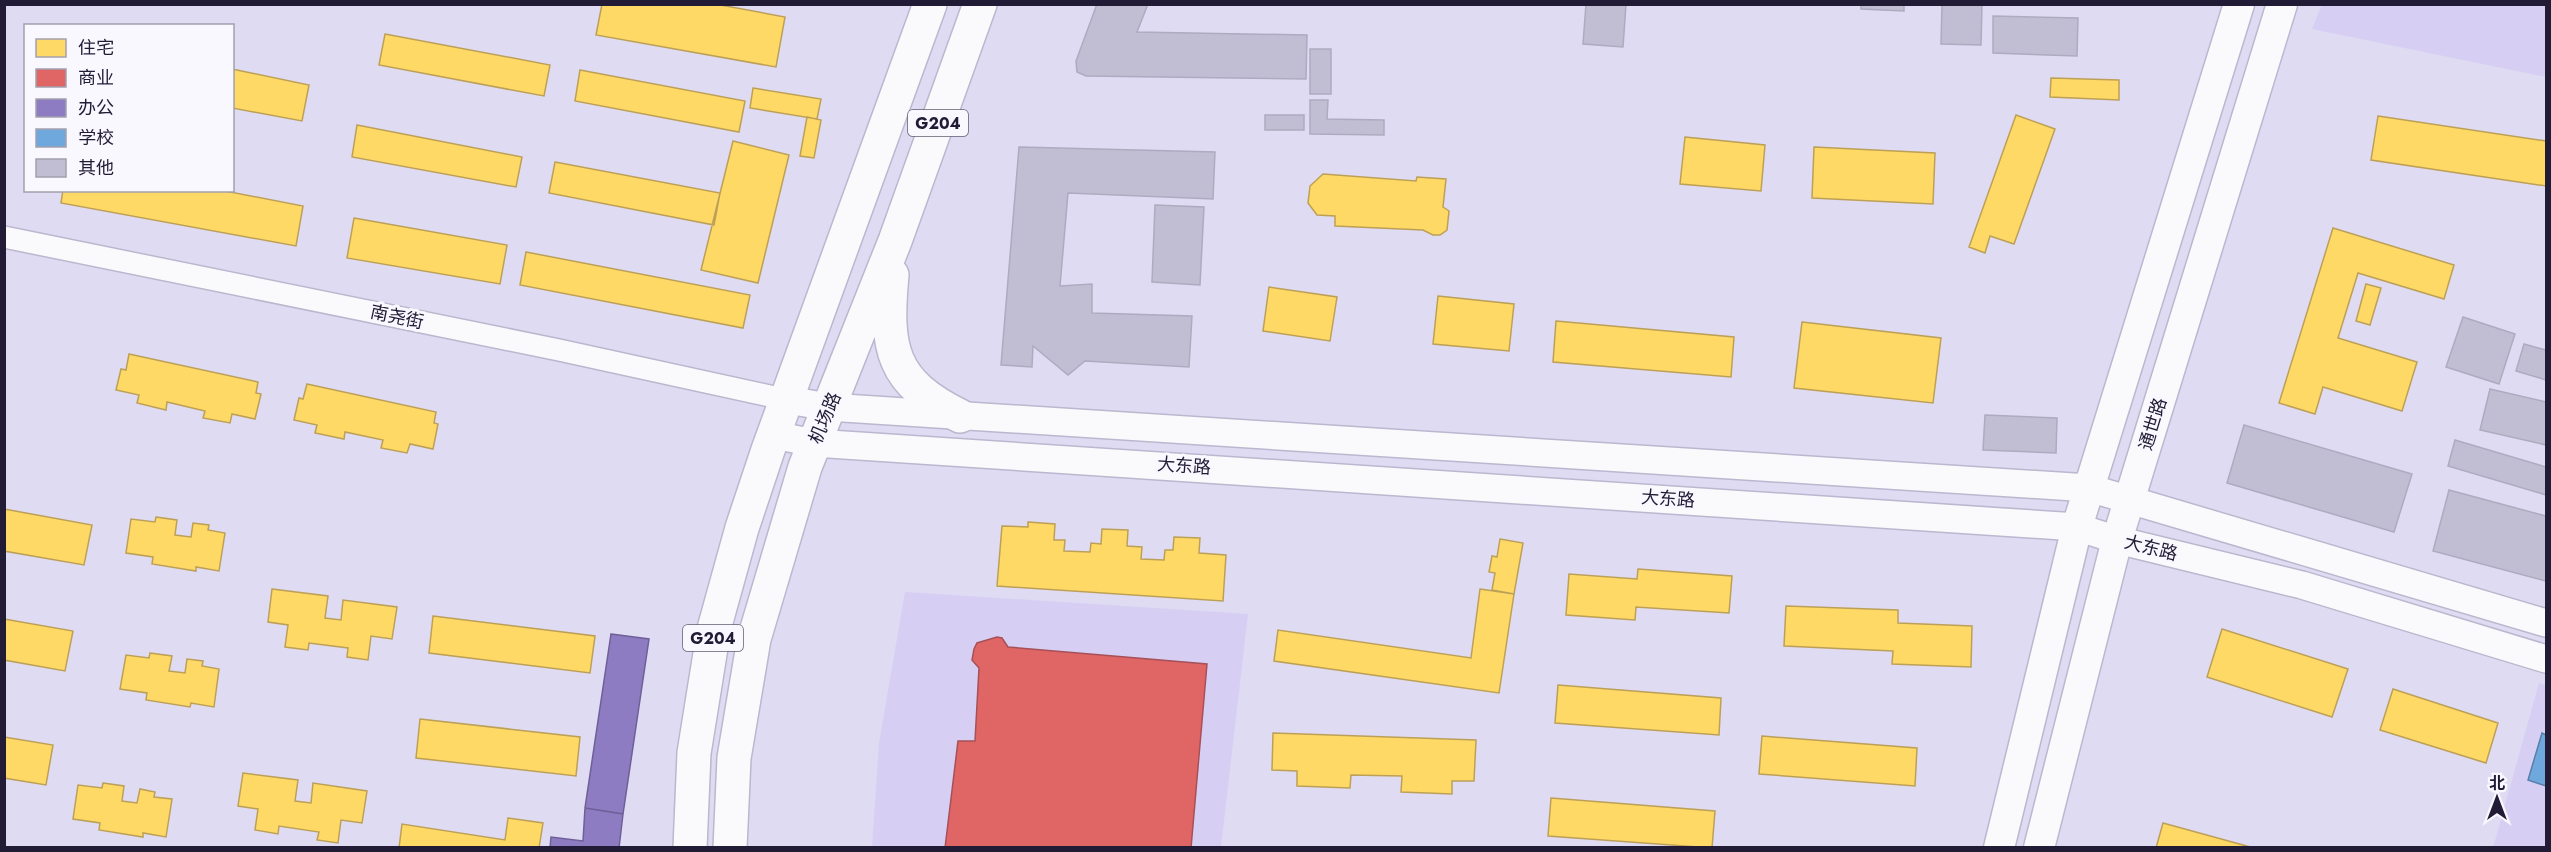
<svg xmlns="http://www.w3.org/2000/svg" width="2551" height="852" font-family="Jost,'Noto Sans SC',sans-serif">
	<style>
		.built { fill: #d6cff3 }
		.homes { fill: #ffd966; stroke: #bda057; stroke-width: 1.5 }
		.shops { fill: #e06666; stroke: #a75057; stroke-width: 1.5 }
		.offices { fill: #8e7cc3; stroke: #6e5f98; stroke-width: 1.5 }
		.schools { fill: #6fa8dc; stroke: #587eaa; stroke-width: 1.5 }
		.building { fill: #c1bdd2; stroke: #afaac0; stroke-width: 1.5 }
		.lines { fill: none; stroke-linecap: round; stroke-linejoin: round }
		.minor-casing { stroke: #bcb7ce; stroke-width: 24 }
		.tertiary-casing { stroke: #bcb7ce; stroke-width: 30 }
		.secondary-casing { stroke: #bcb7ce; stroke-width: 33 }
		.trunk-casing { stroke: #bcb7ce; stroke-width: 36 }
		.minor { stroke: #fafafd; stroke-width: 21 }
		.tertiary { stroke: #fafafd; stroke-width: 27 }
		.secondary { stroke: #fafafd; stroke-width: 30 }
		.trunk { stroke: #fafafd; stroke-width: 33 }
		.labels { text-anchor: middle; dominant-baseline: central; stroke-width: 6; stroke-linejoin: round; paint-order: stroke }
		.shield { fill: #f9f8ff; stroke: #625d72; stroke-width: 1.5 }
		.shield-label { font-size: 16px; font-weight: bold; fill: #221b35 }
		.street-label { font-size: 18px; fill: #221b35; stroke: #f9f8ff }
	</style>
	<rect width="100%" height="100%" fill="#dfdbf2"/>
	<!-- built -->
	<path class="built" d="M2322,4L2546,5V77L2312,29Z
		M905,592L1248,614L1221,847L872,848L879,743Z
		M2539,683L2546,685V847L2493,848Z"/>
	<!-- homes -->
	<path class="homes" d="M602,4H715L785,17L776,67L596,35Z
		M385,34L550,65L544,96L379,65Z
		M232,69L309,85L302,121L232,108Z
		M580,70L745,101L739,132L575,101Z
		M2051,78L2119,80V100L2050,97Z
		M753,88L821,99L817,119L750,108Z
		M2016,115L2055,129L2014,244L1990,236L1985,253L1969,247Z
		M2378,116L2546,141V186L2371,160Z
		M807,117L821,120L814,158L800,156Z
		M357,125L522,157L516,187L352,157Z
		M1685,137L1765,145L1761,191L1680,184Z
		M733,141L789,155L758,283L701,270Z
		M1814,147L1935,153L1933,204L1812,198Z
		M555,162L720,193L714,225L549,193Z
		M1323,174L1416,181L1417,177L1446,179L1443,207L1449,211L1447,230L1440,235H1433L1423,230L1335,226V216L1317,215L1308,203L1310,186Z
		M63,190H220L303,206L296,246L61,203Z
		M354,218L507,245L500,284L347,258Z
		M2333,228L2454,265L2444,299L2358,273L2338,338L2417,362L2402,411L2323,387L2315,414L2279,403Z
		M526,252L750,295L743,328L520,285Z
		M2366,284L2381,288L2370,325L2356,321Z
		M1269,287L1337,297L1330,341L1263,331Z
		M1438,296L1514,304L1509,351L1433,344Z
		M1556,321L1734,337L1731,377L1553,362Z
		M1802,322L1941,338L1933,403L1794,388Z
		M129,354L258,382L256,393L261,394L255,419L232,414L230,423L203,418L205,411L167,402L166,410L137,403L139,395L116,390L121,369L126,370Z
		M307,384L436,412L434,423L438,424L433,449L410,444L407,453L381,448L383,440L345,432L344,439L315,433L317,425L294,420L299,398L303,399Z
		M4,509L92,525L84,565L4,551Z
		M156,517L177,520L175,535L191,537L193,523L209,525L208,530L225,533L219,571L196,567V571L152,564L153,557L126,553L131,519L155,522Z
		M1028,522L1055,524L1054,540H1065L1064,551L1090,552L1091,543L1101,544L1102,529L1128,530L1127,546L1142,547L1141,559L1164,560L1165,550H1173L1174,537L1200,538L1199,553L1226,555L1223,601L997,586L1002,526L1028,527Z
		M1500,539L1523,543L1514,594L1492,590L1495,573L1489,572L1492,556L1497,557Z
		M1638,569L1732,576L1729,613L1636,607L1635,620L1566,615L1569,574L1637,579Z
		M272,589L328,596L325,618L341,620L343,600L397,607L392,639L371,636L368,660L347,657L348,648L309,643L308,650L285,647L288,625L268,622Z
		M1480,589L1514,594L1499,693L1274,661L1278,630L1471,658Z
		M1786,606L1898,610V623L1972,626L1971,667L1892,664L1893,651L1784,646Z
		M433,616L595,636L590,673L429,653Z
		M4,619L73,631L65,671L4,660Z
		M2222,629L2348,669L2332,717L2207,677Z
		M150,653L172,656L169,671L185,673L187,659L203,661L202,666L219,669L214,707L191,703L190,707L146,700L147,693L120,689L126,655L149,658Z
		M1558,685L1721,698L1719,735L1555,723Z
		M2393,689L2498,723L2486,763L2380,730Z
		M420,719L580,737L576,776L416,758Z
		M1273,733L1476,740L1474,781H1452V794L1401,792L1402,776L1351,775L1350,788L1297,786V771L1272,770Z
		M1762,736L1917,748L1915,786L1759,774Z
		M4,737L53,745L46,785L4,778Z
		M243,773L298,780L295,801L311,803L313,783L367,791L362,823L341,820L338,843L317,840L319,832L279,826L278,834L255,830L258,809L238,806Z
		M103,783L124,786L122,801L137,803L140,789L155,792L154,797L172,799L166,837L143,833V837L99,830L100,823L73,819L78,785L102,788Z
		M1551,798L1715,811L1712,848L1548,836Z
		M508,818L543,823L539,848H399L402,824L505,840Z
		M2163,823L2254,848H2156Z"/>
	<!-- shops -->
	<path class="shops" d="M997,637L1002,638L1008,647L1207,664L1191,848H945L958,741H975L979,668L972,660L974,649L977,643Z"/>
	<!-- offices -->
	<path class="offices" d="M611,634L649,639L623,814L585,808Z
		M585,808L623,814L619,848H550L551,837L583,841Z"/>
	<!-- schools -->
	<path class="schools" d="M2542,733L2546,735V786L2528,780Z"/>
	<!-- building -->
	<path class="building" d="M1097,4H1148L1137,32L1307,35L1306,79L1086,76L1077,72L1076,61Z
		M1586,4H1626L1623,47L1583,44Z
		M1861,4H1904V11L1861,9Z
		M1942,4H1982L1981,45L1941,44Z
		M1993,16L2078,18L2077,56L1993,53Z
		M1310,49H1331V94H1310Z
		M1310,100H1328L1327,119L1384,120V135L1310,134Z
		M1265,115H1304V130H1265Z
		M1019,147L1215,152L1213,199L1068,193L1060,286L1092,284V313L1192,316L1189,367L1085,361L1068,375L1033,346L1032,367L1001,365Z
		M1155,205L1204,207L1200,285L1152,282Z
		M2463,317L2515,334L2499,384L2446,367Z
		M2524,344L2546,350V380L2516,371Z
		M2490,389L2546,402V445L2480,430Z
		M1985,415L2057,418L2056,453L1983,450Z
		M2244,425L2412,474L2394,532L2227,483Z
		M2455,440L2546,467V495L2448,466Z
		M2449,490L2546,516V581L2433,551Z"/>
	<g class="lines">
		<defs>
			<path id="minor" d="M4,237L559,350L788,400"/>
			<path id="tertiary" d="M788,400L828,407L2089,488L2546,623
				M774,435L814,443L2077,527L2117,540L2302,585L2546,659"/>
			<path id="secondary" d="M1999,848L2077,527L2239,4
				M2039,848L2117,540L2282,4"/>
			<path id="trunk" d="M892,275C885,349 891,382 960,416
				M690,848L694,753L714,629L742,528L768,450L930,4
				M730,848L734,758L754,639L805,467L895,241L980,4"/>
		</defs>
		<!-- minor casing -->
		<use href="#minor" class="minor-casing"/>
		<!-- tertiary casing -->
		<use href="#tertiary" class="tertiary-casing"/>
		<!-- secondary casing -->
		<use href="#secondary" class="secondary-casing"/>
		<!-- trunk casing -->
		<use href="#trunk" class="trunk-casing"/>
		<!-- minor -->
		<use href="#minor" class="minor"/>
		<!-- tertiary -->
		<use href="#tertiary" class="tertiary"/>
		<!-- secondary -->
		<use href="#secondary" class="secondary"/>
		<!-- trunk -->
		<use href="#trunk" class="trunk"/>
	</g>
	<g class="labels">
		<!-- shield labels -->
		<g class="shield">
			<rect x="908" y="110" width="60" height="26" rx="4.5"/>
			<rect x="683" y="625" width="60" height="26" rx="4.5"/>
		</g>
		<g class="shield-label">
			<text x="938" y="123">G204</text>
			<text x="713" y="638">G204</text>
		</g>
		<!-- street labels -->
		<g class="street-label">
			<text transform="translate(397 317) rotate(12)">南尧街</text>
			<text transform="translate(825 418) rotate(-67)">机场路</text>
			<text transform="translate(2153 424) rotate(-73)">通世路</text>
			<text transform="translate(1184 466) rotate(4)">大东路</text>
			<text transform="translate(1668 499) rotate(4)">大东路</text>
			<text transform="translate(2151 548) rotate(14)">大东路</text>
		</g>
	</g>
	<!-- border -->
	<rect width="2551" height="852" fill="none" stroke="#221b35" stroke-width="12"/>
	<!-- legend -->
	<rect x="24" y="24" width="210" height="168" fill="#f9f8ff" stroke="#a3a0ae" stroke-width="1.5"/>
	<rect x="36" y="39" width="30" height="18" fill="#ffd966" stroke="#a3a0ae" stroke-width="1.5"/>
	<text x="78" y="54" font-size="18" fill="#221b35">住宅</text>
	<rect x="36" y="69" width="30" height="18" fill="#e06666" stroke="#a3a0ae" stroke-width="1.5"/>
	<text x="78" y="84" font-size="18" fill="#221b35">商业</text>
	<rect x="36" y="99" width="30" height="18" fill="#8e7cc3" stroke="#a3a0ae" stroke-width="1.5"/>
	<text x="78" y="114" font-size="18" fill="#221b35">办公</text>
	<rect x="36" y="129" width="30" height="18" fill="#6fa8dc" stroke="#a3a0ae" stroke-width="1.5"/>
	<text x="78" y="144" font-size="18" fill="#221b35">学校</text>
	<rect x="36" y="159" width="30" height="18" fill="#c1bdd2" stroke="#a3a0ae" stroke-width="1.5"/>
	<text x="78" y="174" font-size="18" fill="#221b35">其他</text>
	<!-- north arrow -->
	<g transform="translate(2497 798)" stroke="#f9f8ff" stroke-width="4.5" paint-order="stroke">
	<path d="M0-4.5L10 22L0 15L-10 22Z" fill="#221b35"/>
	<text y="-9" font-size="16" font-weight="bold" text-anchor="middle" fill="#221b35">北</text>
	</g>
</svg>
